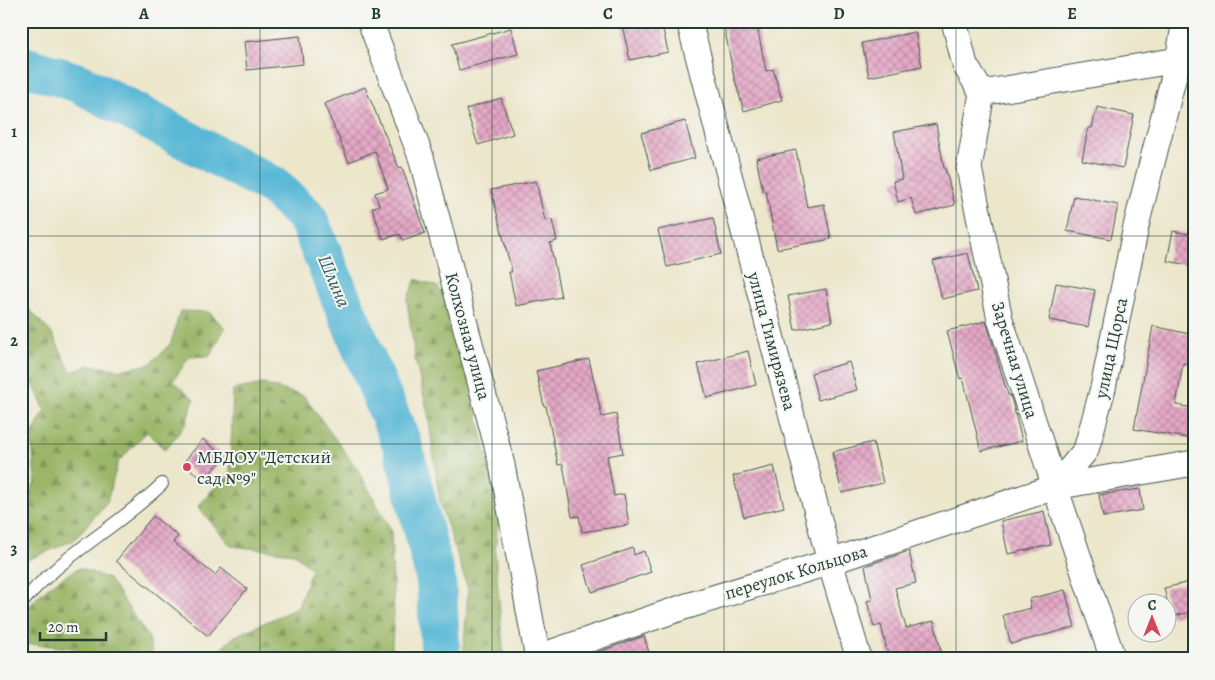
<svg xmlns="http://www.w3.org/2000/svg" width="1215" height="680" font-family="Alegreya,serif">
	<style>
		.forest { fill: url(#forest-firs); stroke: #5d7a4e }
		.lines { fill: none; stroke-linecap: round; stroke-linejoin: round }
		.river { stroke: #58b8d6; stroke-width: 40 }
		.building { fill: url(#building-cross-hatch) }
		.service-casing { stroke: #3e564b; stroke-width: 14 }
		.minor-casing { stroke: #3e564b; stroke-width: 27 }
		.service { stroke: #fff; stroke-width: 12 }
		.minor { stroke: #fff; stroke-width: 25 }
		.grid { fill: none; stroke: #1f3d34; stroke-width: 1; stroke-opacity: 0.55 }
		.poi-dot { fill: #d1495b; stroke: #f6f6f2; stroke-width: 2 }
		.labels { text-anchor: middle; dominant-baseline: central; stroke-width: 4; stroke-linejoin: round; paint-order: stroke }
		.street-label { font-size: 18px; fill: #1f3d34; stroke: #f6f6f2 }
		.poi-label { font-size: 18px; fill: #1f3d34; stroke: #f6f6f2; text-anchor: start }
		.water-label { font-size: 19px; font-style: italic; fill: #2d5c5c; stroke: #f6f6f2 }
		.neatline { fill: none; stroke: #1f3d34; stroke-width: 2 }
		.grid-label { font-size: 16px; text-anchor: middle; font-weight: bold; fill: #1f3d34 }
	</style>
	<defs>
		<pattern id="forest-firs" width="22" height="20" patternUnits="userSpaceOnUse" patternTransform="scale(1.25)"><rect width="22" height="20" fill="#9bb668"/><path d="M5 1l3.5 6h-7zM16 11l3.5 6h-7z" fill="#7e9556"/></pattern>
		<pattern id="building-cross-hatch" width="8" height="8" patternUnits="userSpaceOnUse" patternTransform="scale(1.25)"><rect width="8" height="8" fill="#e5a8c6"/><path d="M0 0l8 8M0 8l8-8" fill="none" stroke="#b98aa2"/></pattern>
	</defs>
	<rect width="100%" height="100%" fill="#f6f6f2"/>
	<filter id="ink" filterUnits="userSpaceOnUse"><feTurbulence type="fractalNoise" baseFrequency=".02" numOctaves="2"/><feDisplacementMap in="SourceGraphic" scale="10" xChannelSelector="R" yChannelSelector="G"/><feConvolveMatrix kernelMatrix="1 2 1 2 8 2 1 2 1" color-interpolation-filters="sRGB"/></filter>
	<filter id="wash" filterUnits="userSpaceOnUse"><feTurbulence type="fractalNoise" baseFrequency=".0096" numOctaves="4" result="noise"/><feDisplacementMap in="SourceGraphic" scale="20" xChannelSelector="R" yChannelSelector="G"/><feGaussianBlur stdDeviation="1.12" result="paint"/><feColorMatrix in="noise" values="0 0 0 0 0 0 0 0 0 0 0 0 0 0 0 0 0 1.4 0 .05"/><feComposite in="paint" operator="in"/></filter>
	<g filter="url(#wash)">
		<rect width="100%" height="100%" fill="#ece6cb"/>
		<!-- forest -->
		<path class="forest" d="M416,279L438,287L454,317L499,507L495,552L504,659H463L468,589L440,503L428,414L415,359L407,300Z
			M21,300L53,335L71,372L90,365L119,370L150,364L171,343L180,311L209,312L225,328L210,356L189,357L173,381L194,399L186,424L165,450L147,432L118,462L107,502L74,540L21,563V500H27L35,482L32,435L45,410L35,388L21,373Z
			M263,384L304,396L358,470L391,530L394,614L391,659H337L331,656L328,659H210L235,636L297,608L312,569L294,553L231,546L198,507L213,489L230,475L233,390Z
			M80,568L109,579L149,638L153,659H83L73,648L29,644L21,651C21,642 18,627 22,619C31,597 59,578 80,568Z"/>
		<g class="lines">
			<!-- river -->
			<path class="river" d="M21,65L79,83L273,186L307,217L402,444L436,580L441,659"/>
		</g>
		<g id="blocks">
			<!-- building -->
			<path class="building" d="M621,21H661L668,52L630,60Z
				M723,21H756L766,71L773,69L782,100L744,111L734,77Z
				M511,28L518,54L459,70L452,44Z
				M915,32L922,66L869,77L862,43Z
				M300,36L303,64L247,70L244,42Z
				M365,87L399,168L402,167L425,233L403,241L400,234L383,239L372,208L379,205L375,193L388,189L375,151L349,162L324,104Z
				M501,98L513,134L478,145L466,109Z
				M1097,107L1134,115L1123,168L1082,160L1088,128H1092Z
				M685,121L695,158L651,170L641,133Z
				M936,124L944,168H945L955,205L916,215L911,198L898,202L893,181L902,179L894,132Z
				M796,150L807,207L824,204L831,239L777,249L766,191H763L756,158Z
				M536,181L545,221L552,220L557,241L550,243L561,297L516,306L509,272H512L491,190Z
				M1074,196L1118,205L1111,239L1067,231Z
				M713,218L721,254L667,267L658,230Z
				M1173,231L1194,235V266L1167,261Z
				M968,253L977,291L942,299L933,261Z
				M1056,283L1095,290L1088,327L1049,320Z
				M826,289L832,322L795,330L788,296Z
				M986,321L1008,395H1010L1012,401L1022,441L981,451L963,378L960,379L947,331Z
				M1153,326L1194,335V365L1183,363L1176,405L1194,408V439L1134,429Z
				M748,351L756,385L707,398L698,364Z
				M589,359L602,417L616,414L623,453L607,456L614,496L624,494L629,525L582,532L579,516L572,517L563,464L558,465L546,406H544L536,371Z
				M849,362L857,390L818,400L811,373Z
				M203,439L224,457L204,481L183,463Z
				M873,442L883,483L842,493L832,452Z
				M774,466L784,507L744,517L733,476Z
				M1140,489L1143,510L1103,517L1099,495Z
				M1044,511L1051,545L1008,554L1001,521Z
				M153,516L178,536L173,542L215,575L221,568L247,589L208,636L116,561Z
				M633,548L634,555L644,551L651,572L592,592L583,565Z
				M909,551L916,583L895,588L906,628L934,621L943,659H889L881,625L874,627L867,601L872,600L865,566Z
				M1194,581V611L1171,617L1164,588Z
				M1065,590L1075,627L1011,644L1003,615L1031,608L1029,599Z
				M644,636L651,659H581V658Z"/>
		</g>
	</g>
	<g filter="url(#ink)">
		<use href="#blocks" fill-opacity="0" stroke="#3e564b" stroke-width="1"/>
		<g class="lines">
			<defs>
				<path id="service" d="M21,604C60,556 118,527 162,484"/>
				<path id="minor" d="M370,21L421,157L502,465L538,659
					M689,21L830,562L859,659
					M954,21L965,65L982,93L969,168L1000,319L1055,487
					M982,93L1178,60L1194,61
					M538,657L684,607L830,562L1055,487L1194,463
					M1113,659L1055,487L1086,450L1103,388L1137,222L1178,60L1185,21"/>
			</defs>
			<!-- service casing -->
			<use href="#service" class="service-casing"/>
			<!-- minor casing -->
			<use href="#minor" class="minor-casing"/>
			<!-- service -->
			<use href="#service" class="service"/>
			<!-- minor -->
			<use href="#minor" class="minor"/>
		</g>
	</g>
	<!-- grid -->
	<path class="grid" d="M260,21V659M492,21V659M724,21V659M956,21V659M21,236H1194M21,444H1194"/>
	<!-- markers -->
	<circle class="poi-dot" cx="187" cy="467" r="5"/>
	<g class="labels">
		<!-- street labels -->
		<g class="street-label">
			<text transform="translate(468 336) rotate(75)">Колхозная улица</text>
			<text transform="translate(772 341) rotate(75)">улица Тимирязева</text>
			<text transform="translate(1111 348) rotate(-78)">улица Щорса</text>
			<text transform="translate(1015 360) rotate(73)">Заречная улица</text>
			<text transform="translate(796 572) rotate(-17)">переулок Кольцова</text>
		</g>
		<!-- poi labels -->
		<g class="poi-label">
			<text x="197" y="457">МБДОУ "Детский<tspan x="197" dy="21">сад №9"</tspan></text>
		</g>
		<!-- water labels -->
		<g class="water-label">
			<text transform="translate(334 281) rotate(67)">Шлина</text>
		</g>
	</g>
	<!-- margin -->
	<rect width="1215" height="680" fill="none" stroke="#f6f6f2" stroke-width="55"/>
	<!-- north arrow -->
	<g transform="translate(1152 618)"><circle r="24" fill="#f6f6f2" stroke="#a0aca6"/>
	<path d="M0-4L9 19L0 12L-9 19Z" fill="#d1495b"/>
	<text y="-8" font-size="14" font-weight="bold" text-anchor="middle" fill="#1f3d34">С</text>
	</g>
	<!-- scale -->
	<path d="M40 632v8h66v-8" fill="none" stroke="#1f3d34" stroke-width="2.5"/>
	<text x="48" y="632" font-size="15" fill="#1f3d34" stroke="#f6f6f2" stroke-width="4" paint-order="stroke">20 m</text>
	<rect x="28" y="28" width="1160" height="624" class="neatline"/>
	<g class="grid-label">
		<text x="144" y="19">A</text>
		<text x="376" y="19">B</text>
		<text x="608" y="19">C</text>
		<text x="839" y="19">D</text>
		<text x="1072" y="19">E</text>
		<text x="14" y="137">1</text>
		<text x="14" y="346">2</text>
		<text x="14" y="554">3</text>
	</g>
</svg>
